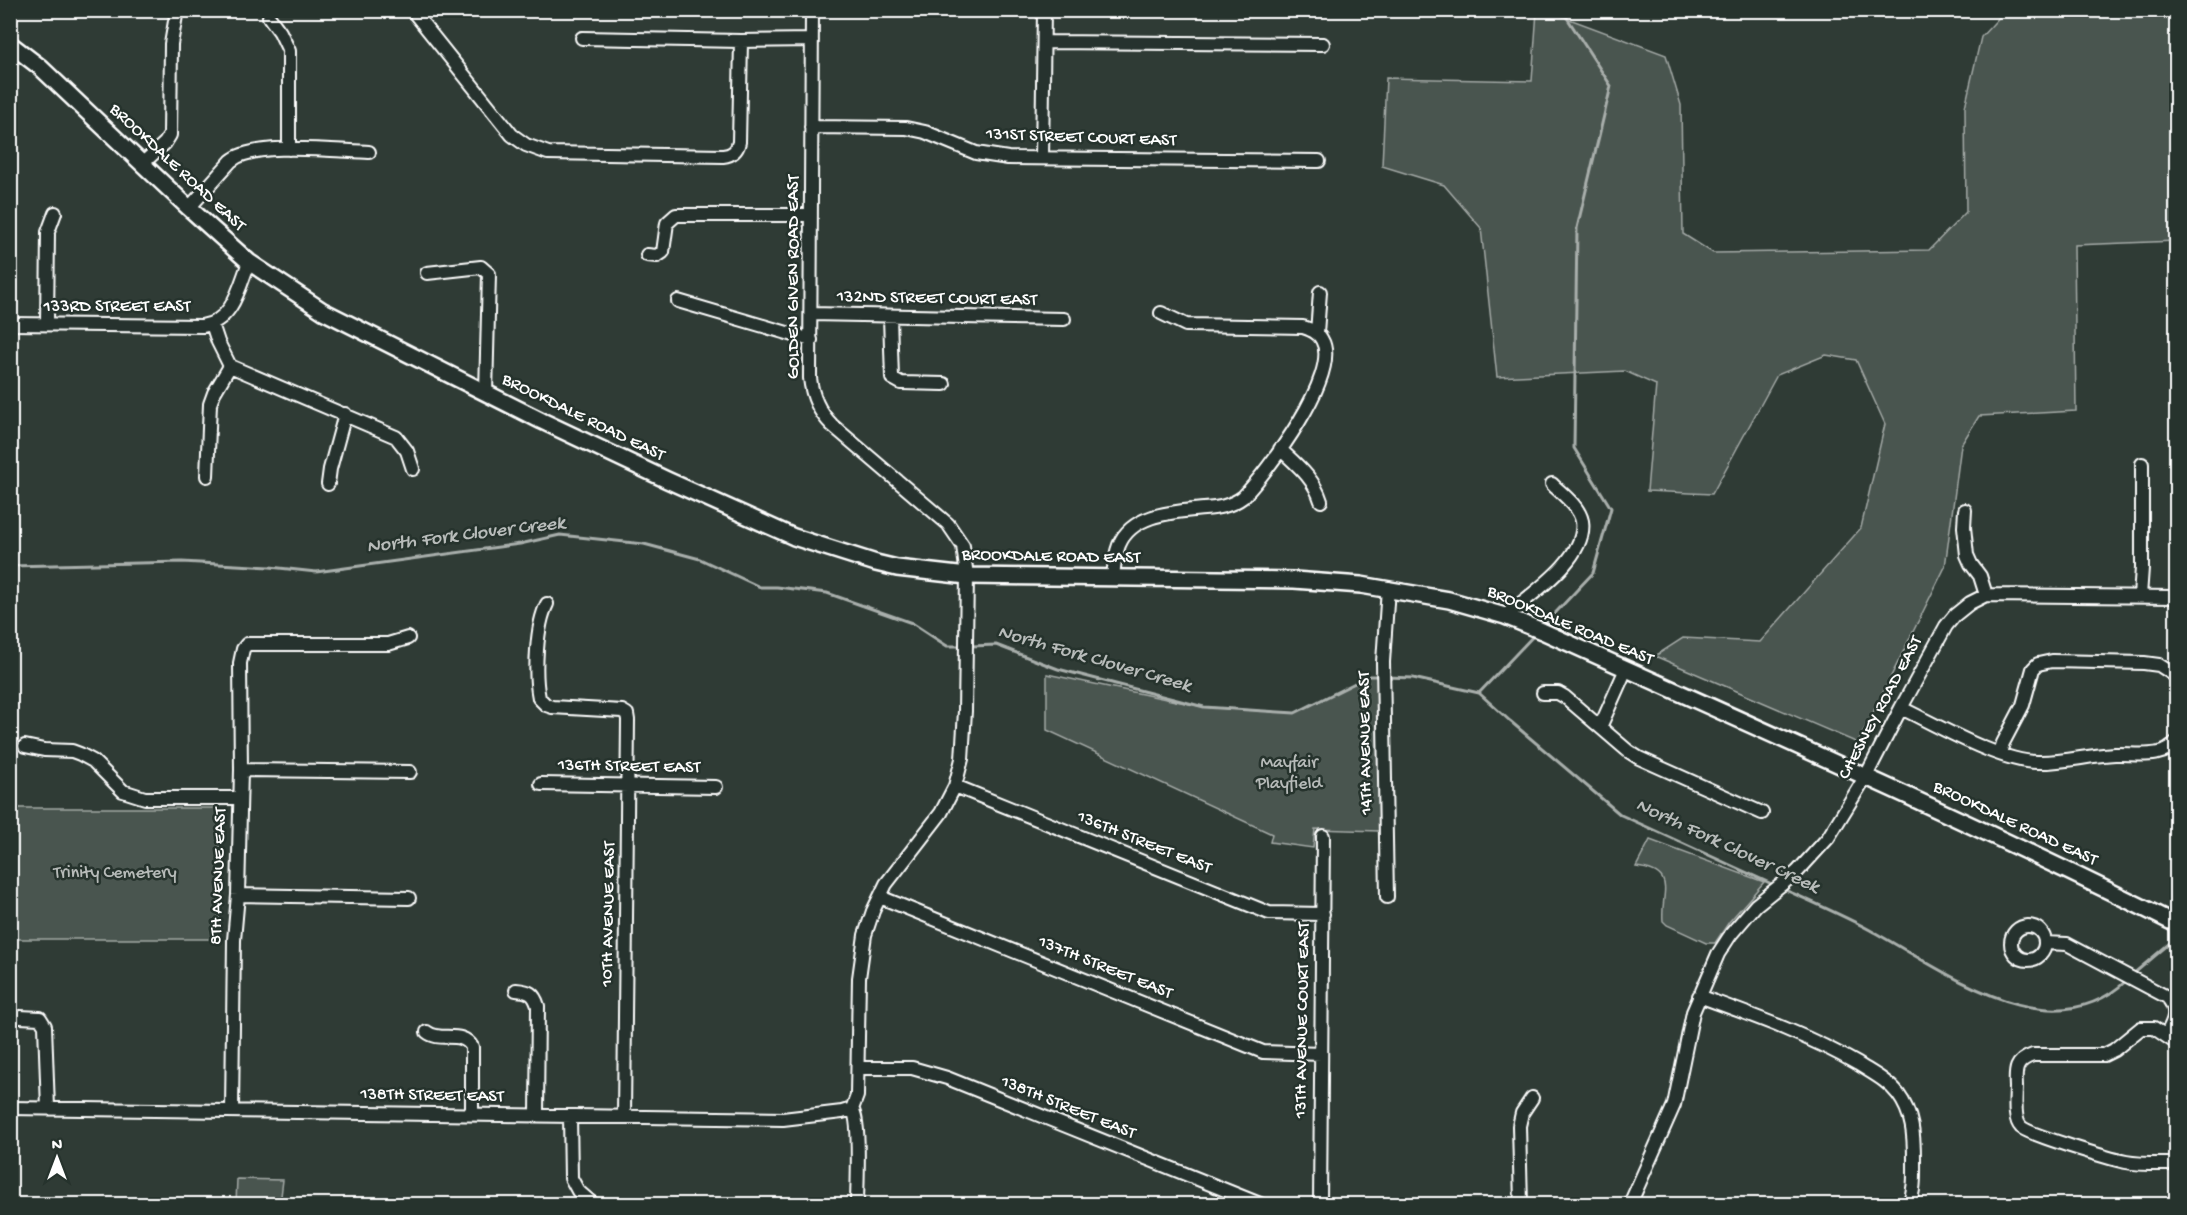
<svg xmlns="http://www.w3.org/2000/svg" width="2187" height="1215" font-family="'Gochi Hand',sans-serif">
	<style>
		.green { fill: #4a544f; stroke: #a4aaa7; stroke-width: 1.5 }
		.lines { fill: none; stroke-linecap: round; stroke-linejoin: round }
		.stream { stroke: #a9afac; stroke-width: 3 }
		.minor-casing { stroke: #fff; stroke-width: 16 }
		.major-casing { stroke: #fff; stroke-width: 20 }
		.minor { stroke: #26332d; stroke-width: 12 }
		.major { stroke: #26332d; stroke-width: 15 }
		.labels { text-anchor: middle; dominant-baseline: central; stroke-width: 5; stroke-linejoin: round; paint-order: stroke }
		.street-label { font-size: 18px; fill: #fff; stroke: #26332d }
		.park-label { font-size: 18px; fill: #b7bbb9; stroke: #26332d }
		.water-label { font-size: 20px; font-style: italic; fill: #b8bcba; stroke: #26332d }
	</style>
	<rect width="100%" height="100%" fill="#2f3b35"/>
	<filter id="ink" filterUnits="userSpaceOnUse"><feTurbulence type="fractalNoise" baseFrequency=".0167" numOctaves="2"/><feDisplacementMap in="SourceGraphic" scale="12" xChannelSelector="R" yChannelSelector="G"/><feConvolveMatrix kernelMatrix="1 2 1 2 8 2 1 2 1" color-interpolation-filters="sRGB"/></filter>
	<g filter="url(#ink)">
		<!-- green -->
		<path class="green" d="M1537,11H1548L1666,55L1681,105L1683,234L1713,253L1929,250L1966,212L1965,107L1981,37L2005,11H2176V241L2074,245L2076,411L1979,416L1961,445L1945,567L1858,743L1655,656L1683,638L1760,642L1861,528L1885,424L1856,360L1826,355L1777,375L1712,494L1647,491L1656,385L1625,371L1497,377L1481,228L1444,185L1382,166L1386,78L1532,81Z
			M1047,674L1204,707L1295,713L1369,676H1379V831L1315,829L1313,848L1270,842L1272,834L1047,730Z
			M11,808H219V939H11Z
			M1650,840L1764,882L1729,922L1715,943H1706L1667,925L1663,921C1660,894 1679,872 1636,867Z
			M237,1179L283,1180L280,1204H236Z"/>
		<g class="lines">
			<!-- stream -->
			<path class="stream" d="M10,566L182,562L270,567L316,572L520,544L560,535L644,544L700,559L760,587H777L827,593L912,623L947,646H964
				M1543,626L1593,573L1611,508L1574,448L1577,228L1611,86L1562,10
				M971,646L996,645L1058,669L1204,707L1295,713L1369,676H1381
				M1387,677L1413,678L1479,693L1510,721L1621,815L1774,885
				M1479,693L1536,633
				M1783,889C1812,902 1842,915 1870,930C1943,969 2050,1054 2127,980
				M2132,975L2176,938"/>
			<defs>
				<path id="minor" d="M412,10L512,135L526,145L548,153L723,156C732,155 737,151 739,142L741,41
					M812,10L810,378C812,396 819,412 832,425L948,524L963,546L967,576L965,711L962,759L955,786L941,813L886,884L873,911L865,935L859,978L857,1096L852,1109
					M269,17L280,32L289,51V149
					M582,38L741,41L812,40
					M1045,42L1323,44
					M811,127L906,128L925,132L976,153L1008,158L1319,161
					M1042,158L1044,10
					M143,163L165,143L170,135L171,44L177,10
					M189,208L231,161C253,141 337,151 369,152
					M647,255L657,256L663,252L667,223L676,215H811
					M427,273L481,267L489,274L486,393
					M678,301L811,340
					M811,314L1064,319
					M890,317L892,378L901,383L944,384
					M10,324L202,326C233,321 239,288 249,262
					M47,324L48,232L55,213
					M212,324L218,342L230,366
					M1317,333L1320,292
					M230,366L396,437L407,451L413,469
					M1280,449C1297,465 1314,478 1321,501
					M207,476L210,404L214,393L230,366
					M328,484L330,469L345,414
					M1965,510L1964,527L1967,555L1971,564L1980,576L1986,595
					M1113,577C1114,567 1115,555 1119,545C1132,513 1175,512 1204,509C1218,508 1231,506 1243,497C1266,473 1342,374 1322,340C1318,332 1311,330 1303,327L1186,325L1161,313
					M2140,596L2142,568V464
					M547,604C536,625 534,674 539,698L546,705L552,707L622,711L627,714L628,720L624,1116
					M1505,616C1530,595 1588,558 1582,521C1579,506 1562,494 1552,484
					M1543,693H1558L1565,697L1628,751L1639,758L1762,813
					M1901,708C1935,724 2000,762 2037,762C2063,763 2089,755 2115,754C2134,753 2164,760 2176,742
					M1601,725L1626,669
					M25,746L44,750L72,751L80,754L93,761L123,791L145,798H240
					M2000,753L2003,743L2023,705L2033,669L2038,664L2052,661L2144,663L2159,665L2176,676
					M241,770L410,772
					M541,784L716,787
					M955,786L1269,913L1323,914
					M238,895L409,898
					M880,897L1263,1052L1321,1054
					M1387,897L1383,662L1388,588
					M2011 943a17 17 0 1 1 34 0a17 17 0 1 1-34 0Z
					M2045,943L2067,944L2167,997C2179,1010 2174,1021 2166,1035
					M516,990C529,991 534,993 538,1006L537,1115
					M1699,996C1754,1016 1808,1035 1858,1064C1872,1073 1888,1081 1898,1094C1913,1114 1914,1136 1914,1159C1914,1175 1915,1190 1909,1204
					M20,1017L40,1018L45,1026L48,1108
					M427,1032C440,1043 462,1029 472,1047V1114
					M2176,1043L2154,1028H2141L2114,1050L2104,1055H2033C2015,1061 2015,1070 2016,1087C2016,1098 2013,1119 2021,1127C2030,1135 2111,1159 2126,1162C2142,1165 2160,1164 2176,1164
					M858,1068H912L947,1078L1260,1204
					M10,1108L783,1119L842,1112L852,1109
					M852,1109C861,1119 857,1187 857,1204
					M232,1111L234,940L238,895L241,770L240,663L243,649L247,644H388L408,638
					M570,1116L571,1178L578,1191L593,1204
					M1320,1204L1323,836
					M1521,1204L1519,1126L1522,1113L1532,1098
					M1630,1204L1674,1105L1693,1012L1718,954L1731,934L1756,905L1797,872L1828,838L1866,776L1901,708L1946,626L1955,615L1970,603L1986,595L2176,597"/>
				<path id="major" d="M10,44L40,67L189,208L249,262L323,311L542,421L667,480L794,537L876,563L897,568L967,576L1294,580L1361,585L1449,600L1505,616L1542,631C1755,727 1968,820 2176,924"/>
			</defs>
			<!-- minor casing -->
			<use href="#minor" class="minor-casing"/>
			<!-- major casing -->
			<use href="#major" class="major-casing"/>
			<!-- minor -->
			<use href="#minor" class="minor"/>
			<!-- major -->
			<use href="#major" class="major"/>
		</g>
	</g>
	<g class="labels">
		<!-- street labels -->
		<g class="street-label">
			<text transform="translate(1081 138) rotate(2)">131ST STREET COURT EAST</text>
			<text transform="translate(177 168) rotate(43)">BROOKDALE ROAD EAST</text>
			<text transform="translate(794 277) rotate(-90)">GOLDEN GIVEN ROAD EAST</text>
			<text transform="translate(937 299) rotate(1)">132ND STREET COURT EAST</text>
			<text x="117" y="307">133RD STREET EAST</text>
			<text transform="translate(583 418) rotate(26)">BROOKDALE ROAD EAST</text>
			<text transform="translate(1051 557) rotate(1)">BROOKDALE ROAD EAST</text>
			<text transform="translate(1570 626) rotate(23)">BROOKDALE ROAD EAST</text>
			<text transform="translate(1881 708) rotate(-62)">CHESNEY ROAD EAST</text>
			<text transform="translate(1366 743) rotate(-91)">14TH AVENUE EAST</text>
			<text transform="translate(629 767) rotate(1)">136TH STREET EAST</text>
			<text transform="translate(2015 824) rotate(25)">BROOKDALE ROAD EAST</text>
			<text transform="translate(1144 843) rotate(22)">136TH STREET EAST</text>
			<text transform="translate(219 876) rotate(-88)">8TH AVENUE EAST</text>
			<text transform="translate(609 914) rotate(-89)">10TH AVENUE EAST</text>
			<text transform="translate(1105 968) rotate(22)">137TH STREET EAST</text>
			<text transform="translate(1303 1020) rotate(-89)">13TH AVENUE COURT EAST</text>
			<text transform="translate(432 1096) rotate(1)">138TH STREET EAST</text>
			<text transform="translate(1068 1108) rotate(22)">138TH STREET EAST</text>
		</g>
		<!-- park labels -->
		<g class="park-label">
			<text x="1289" y="763">Mayfair<tspan x="1289" dy="21">Playfield</tspan></text>
			<text x="115" y="873">Trinity Cemetery</text>
		</g>
		<!-- water labels -->
		<g class="water-label">
			<text transform="translate(466 536) rotate(-7)">North Fork Clover Creek</text>
			<text transform="translate(1094 660) rotate(16)">North Fork Clover Creek</text>
			<text transform="translate(1727 847) rotate(25)">North Fork Clover Creek</text>
		</g>
	</g>
	<!-- margin -->
	<rect width="2187" height="1215" fill="none" stroke="#26332d" stroke-width="36"/>
	<rect x="18" y="18" width="2151" height="1179" fill="none" stroke="#fff" stroke-width="2" filter="url(#ink)"/>
	<!-- north arrow -->
	<g transform="translate(57 1158)" stroke="#26332d" stroke-width="4.5" paint-order="stroke">
	<path d="M0-4.5L10 22L0 15L-10 22Z" fill="#ffffff"/>
	<text y="-9" font-size="16" font-weight="bold" text-anchor="middle" fill="#ffffff">N</text>
	</g>
</svg>
